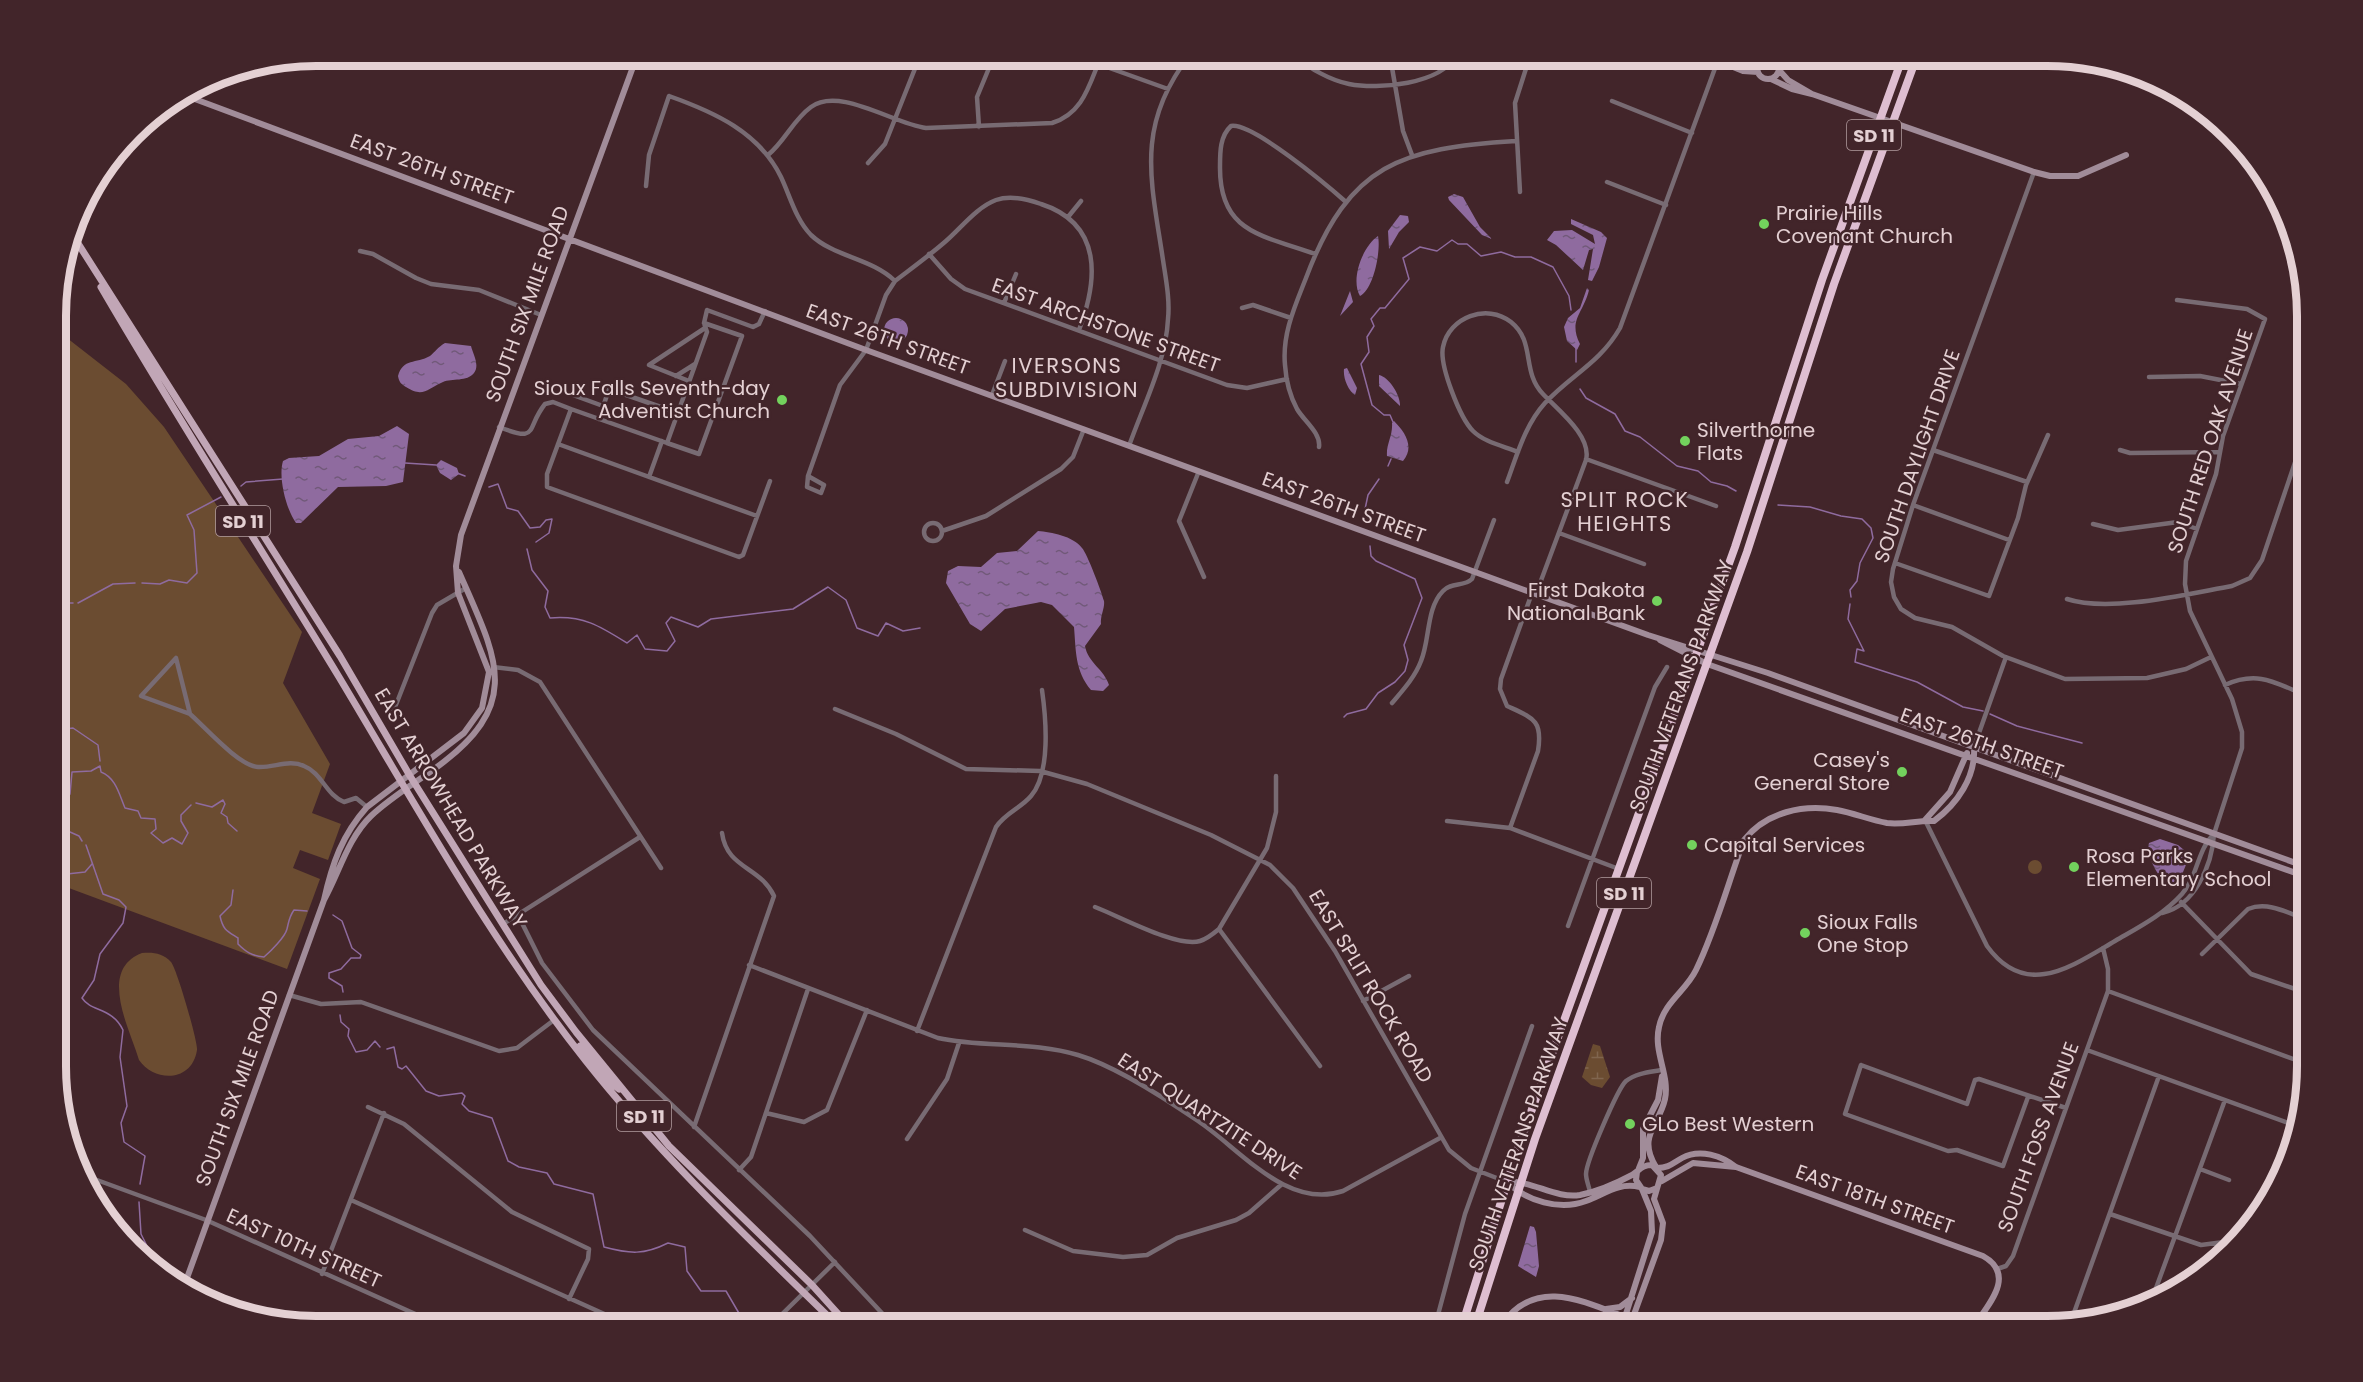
<svg xmlns="http://www.w3.org/2000/svg" width="2363" height="1382" font-family="Poppins,sans-serif">
	<style>
		.green { fill: #6b4c31 }
		.wetland { fill: url(#wetland-marsh) }
		.water { fill: url(#water-ripples) }
		.lines { fill: none; stroke-linecap: round; stroke-linejoin: round }
		.stream { stroke: #8f6b9f; stroke-width: 1.5 }
		.street { stroke: #786b73; stroke-width: 4.5 }
		.secondary { stroke: #a18c99; stroke-width: 6 }
		.primary { stroke: #c1a6b6; stroke-width: 7 }
		.highway { stroke: #debed1; stroke-width: 8 }
		.poi-dot { fill: #73d25d; stroke: #42252a; stroke-width: 2 }
		.labels { text-anchor: middle; dominant-baseline: central; stroke-width: 5; stroke-linejoin: round; paint-order: stroke }
		.shield { fill: #42252a; stroke: #b39da0; stroke-width: 1.5 }
		.shield-label { font-size: 18px; font-weight: bold; fill: #e4d0d3 }
		.street-label { font-size: 20px; fill: #e4d0d3; stroke: #42252a }
		.poi-label { font-size: 20px; fill: #e4d0d3; stroke: #42252a; text-anchor: start }
		.neighbourhood-label { font-size: 21px; letter-spacing: 1.5px; fill: #e4d0d3; stroke: #42252a }
		.rim { fill: none; stroke: #e4d0d3; stroke-width: 8 }
	</style>
	<defs>
		<pattern id="wetland-marsh" width="20" height="14" patternUnits="userSpaceOnUse" patternTransform="scale(1.5)"><rect width="20" height="14" fill="#6b4c31"/><path d="M1 5h8M5 5V1M11 12h8M15 12V8" fill="none" stroke="#80654e"/></pattern>
		<pattern id="water-ripples" width="26" height="14" patternUnits="userSpaceOnUse" patternTransform="scale(1.5)"><rect width="26" height="14" fill="#8f6b9f"/><path d="M2 4q2-2 4 0t4 0M15 11q2-2 4 0t4 0" fill="none" stroke="#715979"/></pattern>
	</defs>
	<rect width="100%" height="100%" fill="#42252a"/>
	<!-- green -->
	<path class="green" d="M58,331L126,384L164,427L302,632L283,683L330,764L312,813L341,824L328,860L300,850L293,868L320,879L287,969L58,884Z
		M2028 867a7 7 0 1 1 14 0a7 7 0 1 1-14 0Z
		M142,953C153,952 163,953 171,962C177,969 198,1042 197,1050C192,1083 154,1082 139,1060C129,1027 98,970 142,953Z"/>
	<!-- wetland -->
	<path class="wetland" d="M1593,1044L1600,1046L1610,1077L1602,1088L1591,1085L1582,1077Z"/>
	<!-- water -->
	<path class="water" d="M1454,194L1463,197L1480,227L1492,239L1482,235L1449,200L1448,197Z
		M1400,215L1408,216L1409,222L1399,232L1389,249L1388,231Z
		M1571,219L1601,232L1607,238L1599,267L1592,281L1588,280L1593,249L1589,250L1583,270L1556,245L1547,240L1554,231L1572,230L1595,244L1593,235L1571,224Z
		M1378,236C1381,250 1374,289 1360,296C1350,279 1363,246 1378,236Z
		M1587,288L1589,290C1583,314 1568,320 1580,344L1577,350L1567,341L1564,327L1568,318L1580,308Z
		M1350,291L1353,302L1340,316Z
		M884 330a12 12 0 1 1 24 0a12 12 0 1 1-24 0Z
		M445,343L471,346C473,354 480,365 474,373C467,382 452,378 443,382C427,389 423,398 406,387C401,384 399,382 398,376C403,358 416,364 430,356C435,352 438,347 445,343Z
		M1347,368L1357,388L1355,395C1348,390 1343,378 1344,369Z
		M1379,375C1389,377 1401,396 1400,406L1379,386Z
		M1394,421C1405,432 1415,447 1403,461L1387,456C1386,444 1393,436 1392,423Z
		M397,426L409,434L403,482L386,486L338,487L301,523H296C286,509 278,477 283,461L289,458L319,456L348,439L379,436Z
		M441,460L457,468L459,474L451,480L440,473L436,465Z
		M1038,531C1051,532 1073,536 1082,548C1087,553 1102,593 1104,601C1105,608 1100,616 1101,624L1085,646C1088,663 1104,669 1109,685L1103,691L1091,690C1075,671 1076,651 1074,627L1052,605L1041,602L1005,609L981,631L970,624L946,583L948,571L958,566L981,567L997,553L1017,551Z
		M2160,839L2178,845L2190,855L2181,877L2172,886C2160,883 2145,855 2149,843Z
		M1530,1226L1534,1227L1536,1232L1539,1266L1536,1277L1518,1266Z"/>
	<g class="lines">
		<!-- stream -->
		<path class="stream" d="M1576,362V348
			M1580,389L1586,398L1615,414L1625,431L1640,437L1677,466L1698,471L1711,482L1727,486L1736,491
			M1393,422L1390,415H1384L1372,405L1361,364L1369,352L1367,337L1374,326L1371,319L1380,308H1385L1409,279L1403,258L1420,247L1437,251L1452,240L1458,244H1467L1481,256L1501,252L1515,257H1531L1553,267L1569,296L1571,310
			M405,463L436,465
			M1388,466L1391,459
			M457,473L465,476
			M241,486L246,482L283,479
			M489,487L498,484L507,508L518,511L530,528L540,527L546,520L552,519L549,533L536,542
			M1778,505L1810,507L1841,516L1862,519L1871,528L1873,538L1860,563L1857,581L1850,590L1851,597
			M1364,514L1368,495L1379,479
			M527,549L532,570L548,591L545,607L550,618C583,615 600,626 627,643L637,635L645,649L667,651L675,641L666,623L671,617L698,627L711,619L793,609L828,587L846,600L857,628L878,636L886,623L903,631L920,628
			M142,583L160,584L169,580L187,583L197,573L194,530L187,515L221,497
			M58,597C65,604 64,621 58,629
			M63,603H73
			M78,603L113,584L135,583
			M1850,604L1848,619L1864,651L1857,649L1855,662L1917,682L1963,707L1983,711
			M1990,714L2017,726L2082,743
			M1344,717L1347,714L1366,709L1378,693L1395,682L1405,671L1408,660L1404,645L1422,598L1415,579L1376,561L1371,556L1370,546
			M58,738L65,729L73,728L98,745L100,761
			M196,803L212,807L223,800L225,804L221,813L227,817L228,823L237,831
			M82,841L79,836L61,828L58,808L70,794L72,772L91,771L100,766L101,772C116,778 119,794 125,808L138,811L141,818L155,819L156,829L151,833L163,843L172,838L182,844L188,833L181,821V815L191,805
			M86,845L103,894L119,900L126,907L123,923L100,954L94,980L82,998C91,1012 112,1007 123,1030L120,1057L127,1106L121,1123L124,1142L145,1156L140,1184
			M58,875L85,872L92,864
			M233,890L231,905L220,916C223,930 227,931 238,938V944C246,952 252,956 264,957C271,951 285,937 287,929C289,921 289,917 294,910L307,911
			M333,915L342,921L352,948L361,955L360,958H351L341,969L329,973V978L342,986L343,992
			M340,1015L341,1022L349,1029L348,1036L356,1052L367,1050L375,1041L380,1047
			M387,1049L394,1047L398,1067L402,1069L406,1066L426,1091L439,1096L462,1093L465,1096L462,1104L469,1111L492,1118L508,1161L519,1167L547,1173L554,1184L593,1194L604,1247C630,1254 644,1255 668,1243L685,1247L687,1271L701,1291H726L740,1315L721,1323V1326
			M139,1202L141,1234L150,1252L148,1257"/>
		<!-- street -->
		<path class="street" d="M1076,56L1168,89
			M1296,56C1310,69 1330,80 1349,84C1379,90 1440,84 1456,56
			M1390,56L1403,131L1412,155
			M1769,58L1770,56
			M1777,62L1778,56
			M1612,101L1692,133
			M979,127L977,97L994,56
			M768,155C785,141 793,120 811,107C839,86 894,124 926,128L1052,123C1081,114 1088,89 1098,64
			M868,163L885,144L920,56
			M2034,172L1913,505L1893,569L1891,582L1894,597L1901,609L1915,618L1952,627L2003,656L2065,679L2147,678L2186,669L2211,657
			M1607,182L1666,205
			M646,186L649,155L669,96C714,112 759,132 781,177C790,196 796,220 811,235C834,257 871,258 895,281
			M1520,192L1515,103L1530,56
			M1068,217L1081,201
			M360,251L373,254L416,278L431,284L479,290L541,315
			M929,254L951,279L965,289L1227,385L1247,388L1287,379
			M1315,254C1262,235 1219,233 1220,166C1220,152 1220,136 1231,126C1252,122 1328,186 1346,202
			M1004,303L1016,274
			M1242,308L1253,305L1291,318
			M704,323L742,336L699,454L667,443L707,332L704,323L707,310L753,327L759,324L765,311
			M676,376L695,364
			M2149,377L2200,376L2241,384
			M689,381L649,365L705,328
			M562,391L603,406
			M992,395L1005,361
			M571,409L667,443
			M599,419L609,389L678,413
			M499,427C540,443 525,429 545,404L553,402L571,409L547,474V487L739,557L743,555L770,481
			M558,444L757,516
			M1129,446C1143,406 1166,362 1168,319C1170,300 1166,280 1163,260C1151,180 1135,126 1189,56
			M1319,447C1321,433 1304,421 1297,409C1290,396 1286,380 1285,365C1282,334 1295,306 1306,278C1349,163 1402,148 1516,141
			M1933,450L2027,482
			M2120,450L2130,453L2219,452
			M1518,452C1503,446 1484,442 1473,431C1460,418 1439,365 1443,347C1449,317 1487,303 1511,322C1536,342 1521,371 1543,394C1558,410 1592,436 1586,460L1536,594
			M1586,459L1716,506
			M1199,471L1179,521L1204,577
			M808,476L824,485L821,493L807,487L808,476L840,385L866,350L886,295L895,281C912,268 930,255 946,241C961,228 977,207 996,200C1010,195 1027,199 1041,204C1103,224 1098,280 1079,330
			M649,477L662,441
			M1507,482C1517,455 1525,425 1545,403C1571,375 1600,363 1620,328L1718,60
			M1913,505L2009,540
			M924 532a9 9 0 1 1 18 0a9 9 0 1 1-18 0Z
			M2093,524L2118,530L2178,522L2197,529
			M942,531L986,516L1061,469L1073,457L1084,429
			M1559,533L1644,564
			M1895,563L1989,596L2018,518L2026,485L2048,435
			M2067,599C2109,613 2187,594 2232,586L2250,578L2262,560L2307,427
			M176,658L190,714L141,696Z
			M493,667L518,670L540,682L661,868
			M2225,685C2258,670 2276,683 2307,696
			M1392,703C1403,690 1415,677 1421,661C1430,640 1426,608 1443,591C1451,582 1464,587 1472,579L1494,520
			M835,709L896,734L966,769L1040,771L1087,784L1211,835L1270,865L1293,888L1335,951L1449,1150L1471,1168L1507,1182
			M190,714C205,727 239,766 258,767C274,768 289,759 304,766C322,773 326,795 344,802L356,798L367,807
			M390,720L432,613L437,605L466,588
			M1974,747L2006,657
			M1925,820L1987,946C2026,1000 2072,966 2115,941C2139,927 2163,915 2182,894C2198,876 2197,850 2214,834
			M1447,821L1510,828L1619,869
			M1510,828L1538,751C1543,720 1533,718 1507,706L1500,689L1501,679L1532,593
			M2181,902L2251,974L2307,993
			M1095,907C1119,916 1177,948 1200,941C1207,939 1213,934 1219,929L1267,848L1276,812V776
			M2162,913C2195,906 2212,865 2214,834L2242,748V732L2232,699L2190,611L2185,584L2186,561L2216,474L2223,436L2265,319L2247,309L2177,300
			M518,915L542,963L593,1030L810,1236L894,1326
			M503,924L640,837
			M1568,926L1655,687L1667,667
			M1219,929L1320,1066
			M2202,954L2248,909C2268,901 2288,913 2307,920
			M749,965L938,1038C983,1048 1033,1041 1078,1055C1115,1066 1166,1099 1198,1121C1240,1149 1287,1210 1343,1191L1440,1138
			M2108,991L2307,1064
			M289,995L321,1004L361,1002L499,1051L517,1048L554,1020
			M1363,1001L1409,976
			M917,1031L996,827C1005,813 1021,808 1031,796C1051,773 1046,718 1042,690
			M2087,1050L2294,1125
			M2028,1097L2003,1166L1957,1150L1948,1151L1845,1114L1861,1065L1967,1104L1975,1080L1979,1079L2066,1108
			M368,1107L404,1124L512,1212L589,1249L588,1259L569,1299
			M766,1113L804,1122L827,1110L867,1010
			M694,1127L774,896C760,866 727,869 722,833
			M907,1139L947,1079L959,1043
			M2200,1169L2229,1180
			M739,1170L751,1157L808,989
			M86,1176L206,1220L442,1326
			M1590,1192C1589,1186 1586,1180 1586,1174C1586,1162 1618,1088 1626,1081C1636,1073 1650,1072 1661,1070
			M351,1200L631,1326
			M2110,1214L2201,1245L2239,1240
			M1025,1230L1073,1251L1123,1257L1147,1255L1177,1238L1236,1220L1249,1213L1282,1184
			M2220,1244L2224,1256
			M1997,1269L2006,1266L2013,1256L2108,991V969L2103,948
			M322,1274L384,1113
			M2152,1299L2225,1100
			M1837,1321L1850,1326
			M2070,1324L2159,1076
			M770,1326L835,1262
			M1435,1326L1465,1214L1532,1026"/>
		<!-- secondary -->
		<path class="secondary" d="M1706,56L1743,71L1758,72
			M1757 68a11 11 0 1 1 22 0a11 11 0 1 1-22 0Z
			M1737,67L1758,64
			M1779,70L1788,80L1812,94
			M1771,79L1792,89L1812,94L2034,172L2050,176H2078L2126,155
			M184,95L866,350L1475,572L1648,635L1768,673L2307,867
			M1660,640L1707,664L2307,877
			M1925,820L1950,792L1967,753
			M324,900C332,864 342,835 367,807L464,733L482,708L489,672L458,593L456,566L461,535L637,56
			M1656,1167C1637,1136 1659,1126 1665,1099C1670,1075 1653,1052 1659,1027C1664,1002 1686,991 1696,970C1716,929 1728,883 1744,840C1766,812 1803,804 1837,810C1854,813 1870,820 1887,823C1904,825 1918,820 1934,821C1957,804 1976,777 1974,747
			M1639,1168L1643,1158V1129L1658,1100L1662,1076
			M1657,1168C1669,1168 1673,1163 1682,1158C1700,1148 1722,1156 1736,1167L1983,1256C2017,1275 1988,1305 1974,1326
			M1637,1172L1636,1180L1642,1189L1649,1191L1657,1188
			M1662,1181L1693,1163L1736,1167
			M1507,1182C1526,1201 1560,1211 1586,1201C1605,1194 1618,1182 1640,1187
			M183,1289L324,900C339,873 348,838 371,816C390,798 415,783 437,767C525,703 496,657 459,572
			M1606,1309L1620,1307L1632,1298
			M1625,1317L1652,1232L1651,1211L1642,1189
			M1501,1326C1536,1274 1587,1303 1632,1320L1661,1240L1663,1223L1654,1199L1661,1175L1652,1165C1642,1165 1640,1170 1632,1175C1617,1183 1596,1192 1580,1195C1555,1199 1532,1180 1507,1182"/>
		<!-- primary -->
		<path class="primary" d="M72,234L340,656L410,776L541,985L576,1032L669,1146L812,1285L849,1326
			M101,287C178,419 260,547 339,677C417,807 491,942 586,1061C662,1157 751,1241 838,1326
			M580,1046L604,1077L619,1089"/>
		<!-- highway -->
		<path class="highway" d="M1462,1326L1518,1148L1735,547L1822,280L1903,56
			M1475,1326L1535,1139L1747,552L1834,284L1917,56"/>
	</g>
	<!-- markers -->
	<g class="poi-dot">
		<circle cx="1764" cy="224" r="6"/>
		<circle cx="782" cy="400" r="6"/>
		<circle cx="1685" cy="441" r="6"/>
		<circle cx="1657" cy="601" r="6"/>
		<circle cx="1902" cy="772" r="6"/>
		<circle cx="1692" cy="845" r="6"/>
		<circle cx="2074" cy="867" r="6"/>
		<circle cx="1805" cy="933" r="6"/>
		<circle cx="1630" cy="1124" r="6"/>
	</g>
	<g class="labels">
		<!-- shield labels -->
		<g class="shield">
			<rect x="1847" y="120" width="54" height="30" rx="4.5"/>
			<rect x="216" y="506" width="54" height="30" rx="4.5"/>
			<rect x="1597" y="878" width="54" height="30" rx="4.5"/>
			<rect x="617" y="1101" width="54" height="30" rx="4.5"/>
		</g>
		<g class="shield-label">
			<text x="1874" y="135">SD 11</text>
			<text x="243" y="521">SD 11</text>
			<text x="1624" y="893">SD 11</text>
			<text x="644" y="1116">SD 11</text>
		</g>
		<!-- street labels -->
		<g class="street-label">
			<text transform="translate(432 169) rotate(20)">EAST 26TH STREET</text>
			<text transform="translate(527 304) rotate(-70)">SOUTH SIX MILE ROAD</text>
			<text transform="translate(1106 325) rotate(20)">EAST ARCHSTONE STREET</text>
			<text transform="translate(888 339) rotate(20)">EAST 26TH STREET</text>
			<text transform="translate(2210 441) rotate(-72)">SOUTH RED OAK AVENUE</text>
			<text transform="translate(1917 456) rotate(-71)">SOUTH DAYLIGHT DRIVE</text>
			<text transform="translate(1344 507) rotate(20)">EAST 26TH STREET</text>
			<text transform="translate(1681 686) rotate(-70)">SOUTH VETERANS PARKWAY</text>
			<text transform="translate(1982 743) rotate(20)">EAST 26TH STREET</text>
			<text transform="translate(451 808) rotate(59)">EAST ARROWHEAD PARKWAY</text>
			<text transform="translate(1371 986) rotate(59)">EAST SPLIT ROCK ROAD</text>
			<text transform="translate(237 1088) rotate(-70)">SOUTH SIX MILE ROAD</text>
			<text transform="translate(1210 1116) rotate(33)">EAST QUARTZITE DRIVE</text>
			<text transform="translate(2038 1137) rotate(-70)">SOUTH FOSS AVENUE</text>
			<text transform="translate(1518 1144) rotate(-71)">SOUTH VETERANS PARKWAY</text>
			<text transform="translate(1875 1199) rotate(20)">EAST 18TH STREET</text>
			<text transform="translate(304 1248) rotate(24)">EAST 10TH STREET</text>
		</g>
		<!-- poi labels -->
		<g class="poi-label">
			<text x="1776" y="213">Prairie Hills<tspan x="1776" dy="23">Covenant Church</tspan></text>
			<text x="770" y="388" text-anchor="end">Sioux Falls Seventh-day<tspan x="770" dy="23">Adventist Church</tspan></text>
			<text x="1697" y="430">Silverthorne<tspan x="1697" dy="23">Flats</tspan></text>
			<text x="1645" y="590" text-anchor="end">First Dakota<tspan x="1645" dy="23">National Bank</tspan></text>
			<text x="1890" y="760" text-anchor="end">Casey's<tspan x="1890" dy="23">General Store</tspan></text>
			<text x="1704" y="845">Capital Services</text>
			<text x="2086" y="856">Rosa Parks<tspan x="2086" dy="23">Elementary School</tspan></text>
			<text x="1817" y="922">Sioux Falls<tspan x="1817" dy="23">One Stop</tspan></text>
			<text x="1642" y="1124">GLo Best Western</text>
		</g>
		<!-- neighbourhood labels -->
		<g class="neighbourhood-label">
			<text x="1067" y="365">IVERSONS<tspan x="1067" dy="24">SUBDIVISION</tspan></text>
			<text x="1625" y="499">SPLIT ROCK<tspan x="1625" dy="24">HEIGHTS</tspan></text>
		</g>
	</g>
	<!-- crop -->
	<path d="M0 0H2363V1382H0ZM316 66H2047A250 250 0 0 1 2297 316V1066A250 250 0 0 1 2047 1316H316A250 250 0 0 1 66 1066V316A250 250 0 0 1 316 66Z" fill="#42252a" fill-rule="evenodd"/>
	<path class="rim" d="M316 66H2047A250 250 0 0 1 2297 316V1066A250 250 0 0 1 2047 1316H316A250 250 0 0 1 66 1066V316A250 250 0 0 1 316 66Z"/>
</svg>
